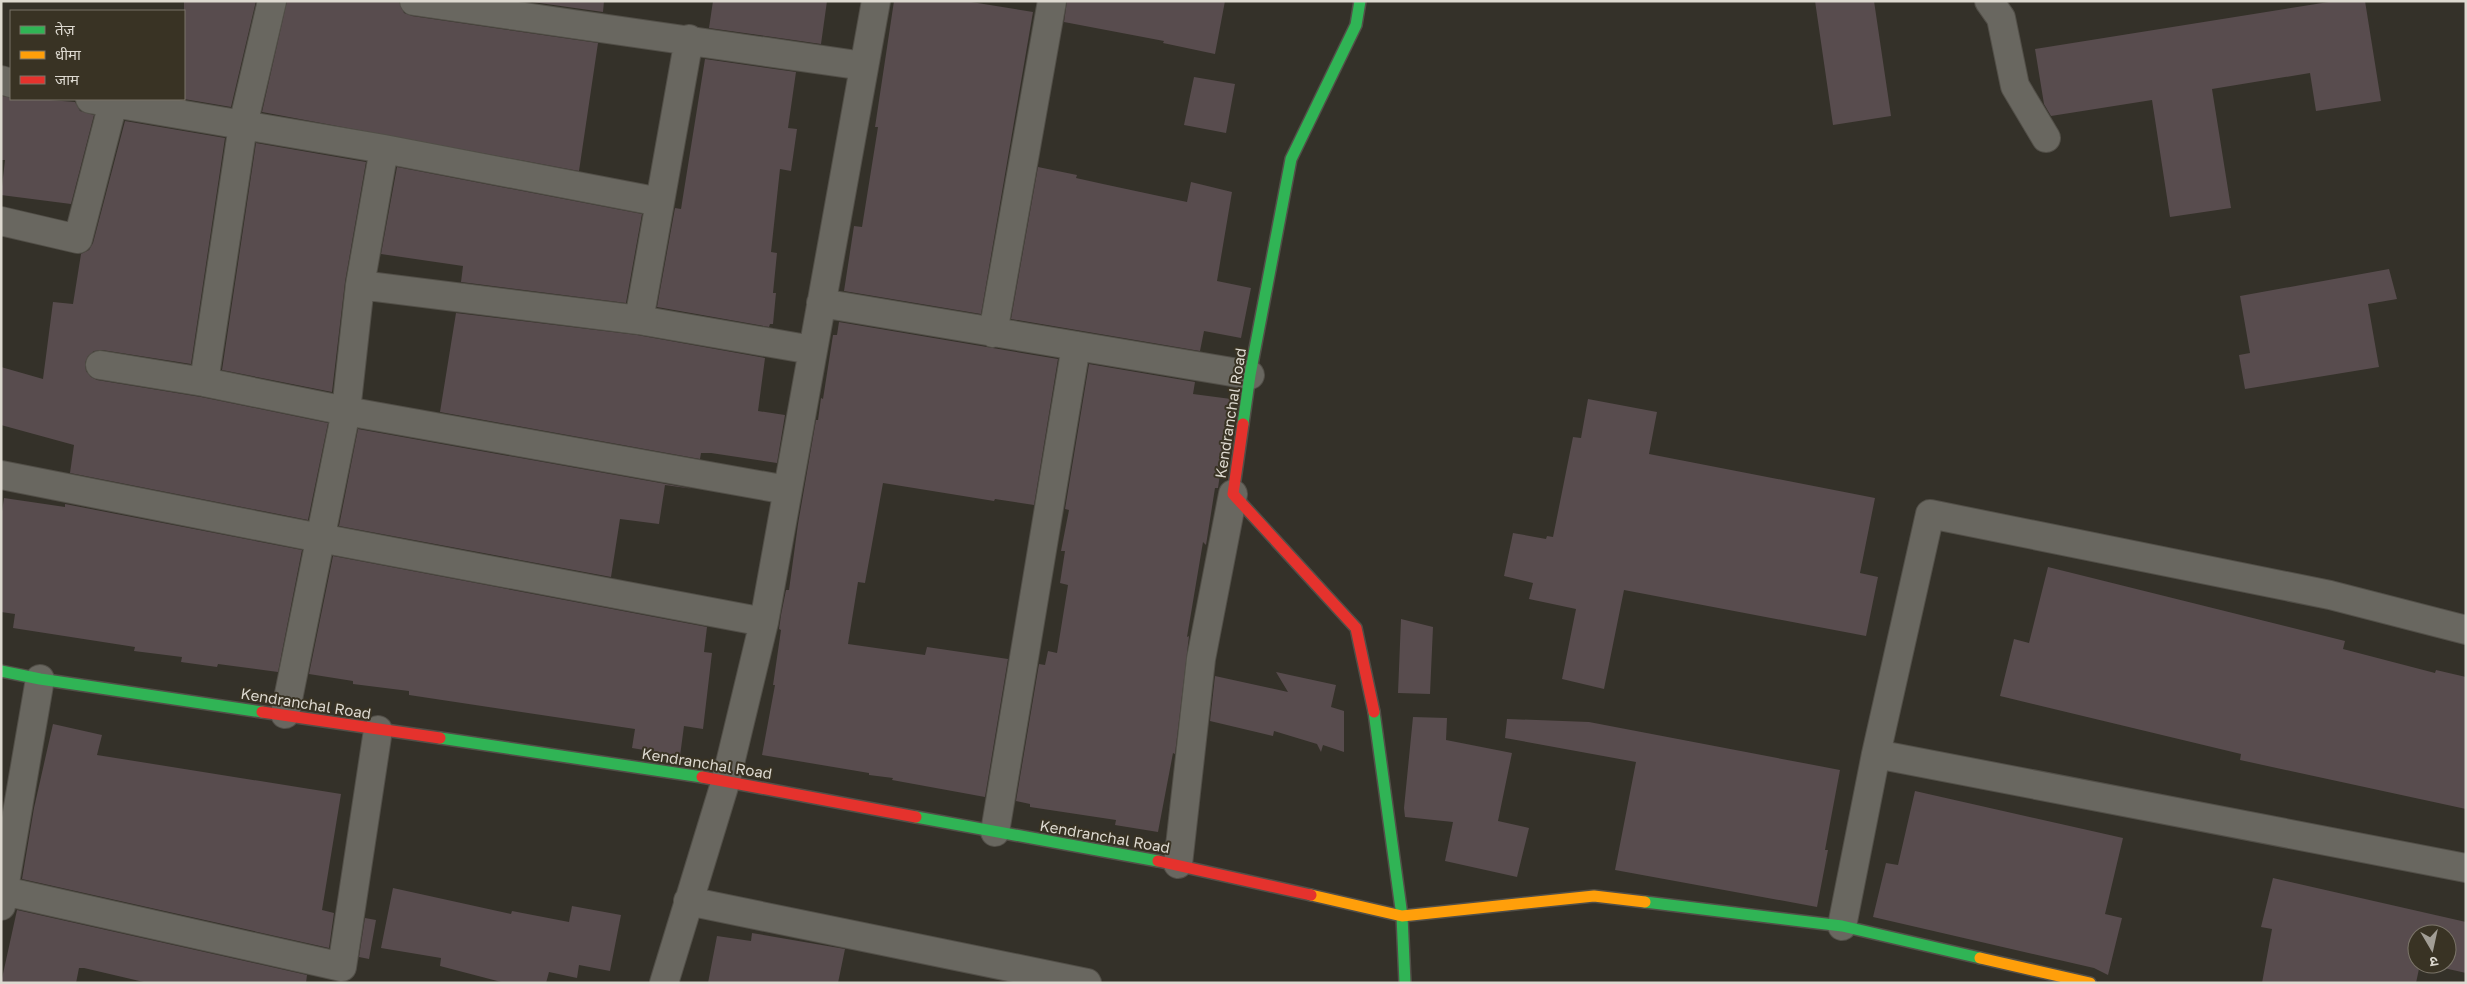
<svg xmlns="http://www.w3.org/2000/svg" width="2467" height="984" font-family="'Golos Text','Noto Sans Devanagari',sans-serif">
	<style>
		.building { fill: #584c4e }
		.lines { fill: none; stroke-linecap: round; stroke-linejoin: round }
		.street-casing { stroke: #524f48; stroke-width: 30 }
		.fast-casing { stroke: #524f48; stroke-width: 14 }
		.slow-casing { stroke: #524f48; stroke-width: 14 }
		.jam-casing { stroke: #524f48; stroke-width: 14 }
		.street { stroke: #696760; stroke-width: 28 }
		.fast { stroke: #30b455; stroke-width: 11 }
		.slow { stroke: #ff9f0a; stroke-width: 11 }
		.jam { stroke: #e5322d; stroke-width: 11 }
		.labels { text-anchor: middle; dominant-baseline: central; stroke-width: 4; stroke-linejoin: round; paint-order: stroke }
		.street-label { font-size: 15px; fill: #ddd9d0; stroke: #393324 }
	</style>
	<rect width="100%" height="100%" fill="#343129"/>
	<!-- building -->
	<path class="building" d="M184,1H256L231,107L184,99Z
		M287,1H399L404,13L412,16L598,43L579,171L262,112Z
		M525,1H604L603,12Z
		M713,1H827L821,44L709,28Z
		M894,1H965L1033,12L981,314L844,291L854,226L862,227L878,127H875Z
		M1067,1H1225L1215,54L1163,43L1164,41L1064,22Z
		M1815,1H1874L1891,116L1833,125Z
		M2335,1H2365L2381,101L2316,111L2310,73L2212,89L2231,208L2170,217L2152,100L2051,116L2044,104L2035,49Z
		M705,59L796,72L788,128L797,129L791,171L780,169L771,252L777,253L773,293H776L773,324H770L769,327L657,307L675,208L681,209Z
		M1194,77L1235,84L1226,133L1184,125Z
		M1,96L75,102L80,111L94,115L71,204L1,195L5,160H1Z
		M125,121L225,138L191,364L102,350L94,351L88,356L85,363L86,371L91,377L97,380L201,397L328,423L308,520L70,473L74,445L1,425V367L43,379L53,302L73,304L81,254L89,250L93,243Z
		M256,143L366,162L345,282L332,392L222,370Z
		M397,167L642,214L626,303L461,282L463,266L381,254Z
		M1038,167L1077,175L1076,178L1103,184L1187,202L1191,182L1232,192L1217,281L1251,288L1241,338L1204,331L1200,351L1011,319Z
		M2389,269L2397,299L2368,304L2379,367L2245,389L2239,355L2250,353L2240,296Z
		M456,313L637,335L765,358L758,411L785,415L777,463L711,453H701L700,459L440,412Z
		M839,322L1058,359L1034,505L995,499L994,501L883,483L865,583L858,582L848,644L925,655L927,647L1008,659L985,797L892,780L893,778L869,775V773L762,755L775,685H773L781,630L779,629L781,615L786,590H789L798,524L816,420H818L821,398L823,399L833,335H837Z
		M1089,364L1195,382L1193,394L1231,399L1218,488H1215L1206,545L1203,542L1187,637L1189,636L1175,754L1173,753L1158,832L1115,825L1116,820L1030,807V804L1016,801L1039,664L1045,665L1048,651L1057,653L1068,585L1060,583L1065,551H1061L1069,510L1065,509Z
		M1588,399L1657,412L1649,454L1875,498L1860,573L1878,577L1866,636L1624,590L1604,689L1562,679L1576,609L1529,599L1533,583L1504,576L1513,533L1546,539L1547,536L1553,537L1573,437L1581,438Z
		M358,429L694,489L665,485L659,524L620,519L611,577L339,526Z
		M4,498L65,507V504L302,550L278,672L218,664L217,667L181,662L182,657L134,651L135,647L13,628L15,614L1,612V518Z
		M333,556L707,627L704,652L712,653L703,729L684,726L680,756L632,748L635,729L409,695V691L353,684V681L309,674Z
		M2048,567L2345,641L2343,649L2435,673L2436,670L2466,677V809L2240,760L2241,754L2000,696L2014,639L2029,643Z
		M1401,619L1433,627L1430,694L1398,693Z
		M1276,672L1336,685L1331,707L1344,711V752L1323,745L1321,752L1317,744L1274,731L1273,736L1210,721L1215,676L1288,692Z
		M1413,717L1447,718L1446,740L1512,753L1498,821L1529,828L1517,877L1445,861L1453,822L1405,817L1404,808Z
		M1507,719L1589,722L1840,770L1825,850H1828L1817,907L1615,870L1636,762L1505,738Z
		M53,724L102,735L97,755L341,794L322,910L334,913L329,948L22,879L34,808Z
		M1915,791L2123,838L2105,914L2122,918L2108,975L2094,968L1873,917L1886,863L1898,865Z
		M2273,878L2466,922V973L2426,964H2447V934H2417V964H2420L2416,983H2262L2272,929L2261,927Z
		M393,888L511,914L512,911L569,922L572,906L621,915L610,971L579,965L577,978L549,972L546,983H505L440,966L441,958L381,948Z
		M17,910L307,975L306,983H148L84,968H79L76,983H1Z
		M365,918L376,920L369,959L359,957Z
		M752,933L845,949L838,983H708L717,936L751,941Z"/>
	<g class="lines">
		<defs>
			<path id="street" d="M414,1L864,66
				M1989,1L2001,18L2015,86L2046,138
				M1,80L11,83
				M90,99L384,149L660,202
				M1,221L78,239L113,103
				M360,285L639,320L812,350
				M821,303L1250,375
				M639,320L689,39
				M993,333L1052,1
				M100,365L204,382L346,411L787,490
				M204,382L243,125L272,1
				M1,475L320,538L764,622
				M285,714L346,411L360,285L384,149
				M1876,754L2466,868
				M995,832L1076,346
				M1178,864L1201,659L1233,494
				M4,891L342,967L378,730
				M688,901L1087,983
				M1,906L40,679
				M1842,926L1876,754L1930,514L2330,595L2466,630
				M664,983L726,780L764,622L876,1"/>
			<path id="fast" d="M1243,424L1250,375L1291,159L1356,25L1360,1
				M1,671L40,679L262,712
				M1374,712L1402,916L1405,983
				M440,738L702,777
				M916,817L1158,861
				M1645,902L1842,926L1980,958"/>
			<path id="slow" d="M1311,895L1402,916L1594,896L1645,902
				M1980,958L2090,983"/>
			<path id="jam" d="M1243,424L1233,494L1356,628L1374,712
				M262,712L440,738
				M702,777L916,817
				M1158,861L1311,895"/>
		</defs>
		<!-- street casing -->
		<use href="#street" class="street-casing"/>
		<!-- fast casing -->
		<use href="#fast" class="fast-casing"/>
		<!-- slow casing -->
		<use href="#slow" class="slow-casing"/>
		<!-- jam casing -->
		<use href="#jam" class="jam-casing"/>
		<!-- street -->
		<use href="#street" class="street"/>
		<!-- fast -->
		<use href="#fast" class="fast"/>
		<!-- slow -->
		<use href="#slow" class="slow"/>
		<!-- jam -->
		<use href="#jam" class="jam"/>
	</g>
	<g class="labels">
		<!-- street labels -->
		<g class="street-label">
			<text transform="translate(1230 413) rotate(-81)">Kendranchal Road</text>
			<text transform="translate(306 703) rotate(9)">Kendranchal Road</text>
			<text transform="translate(707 763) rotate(9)">Kendranchal Road</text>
			<text transform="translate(1105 836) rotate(10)">Kendranchal Road</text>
		</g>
	</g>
	<!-- border -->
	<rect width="2467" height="984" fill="none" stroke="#ddd9d0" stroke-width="5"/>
	<!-- legend -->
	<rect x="10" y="10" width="175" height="90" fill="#393324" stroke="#7b7569"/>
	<rect x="20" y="26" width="25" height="8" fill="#30b455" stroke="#7b7569"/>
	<text x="55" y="35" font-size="15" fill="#ddd9d0">तेज़</text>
	<rect x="20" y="51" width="25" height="8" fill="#ff9f0a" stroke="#7b7569"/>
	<text x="55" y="60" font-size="15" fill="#ddd9d0">धीमा</text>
	<rect x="20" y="76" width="25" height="8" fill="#e5322d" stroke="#7b7569"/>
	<text x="55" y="85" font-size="15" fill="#ddd9d0">जाम</text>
	<!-- north arrow -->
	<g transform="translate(2432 949) rotate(171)"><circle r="24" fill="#393324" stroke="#7b7569"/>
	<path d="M0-4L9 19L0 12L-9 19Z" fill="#a29e96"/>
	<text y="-8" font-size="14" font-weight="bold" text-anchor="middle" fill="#ddd9d0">उ</text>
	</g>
</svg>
